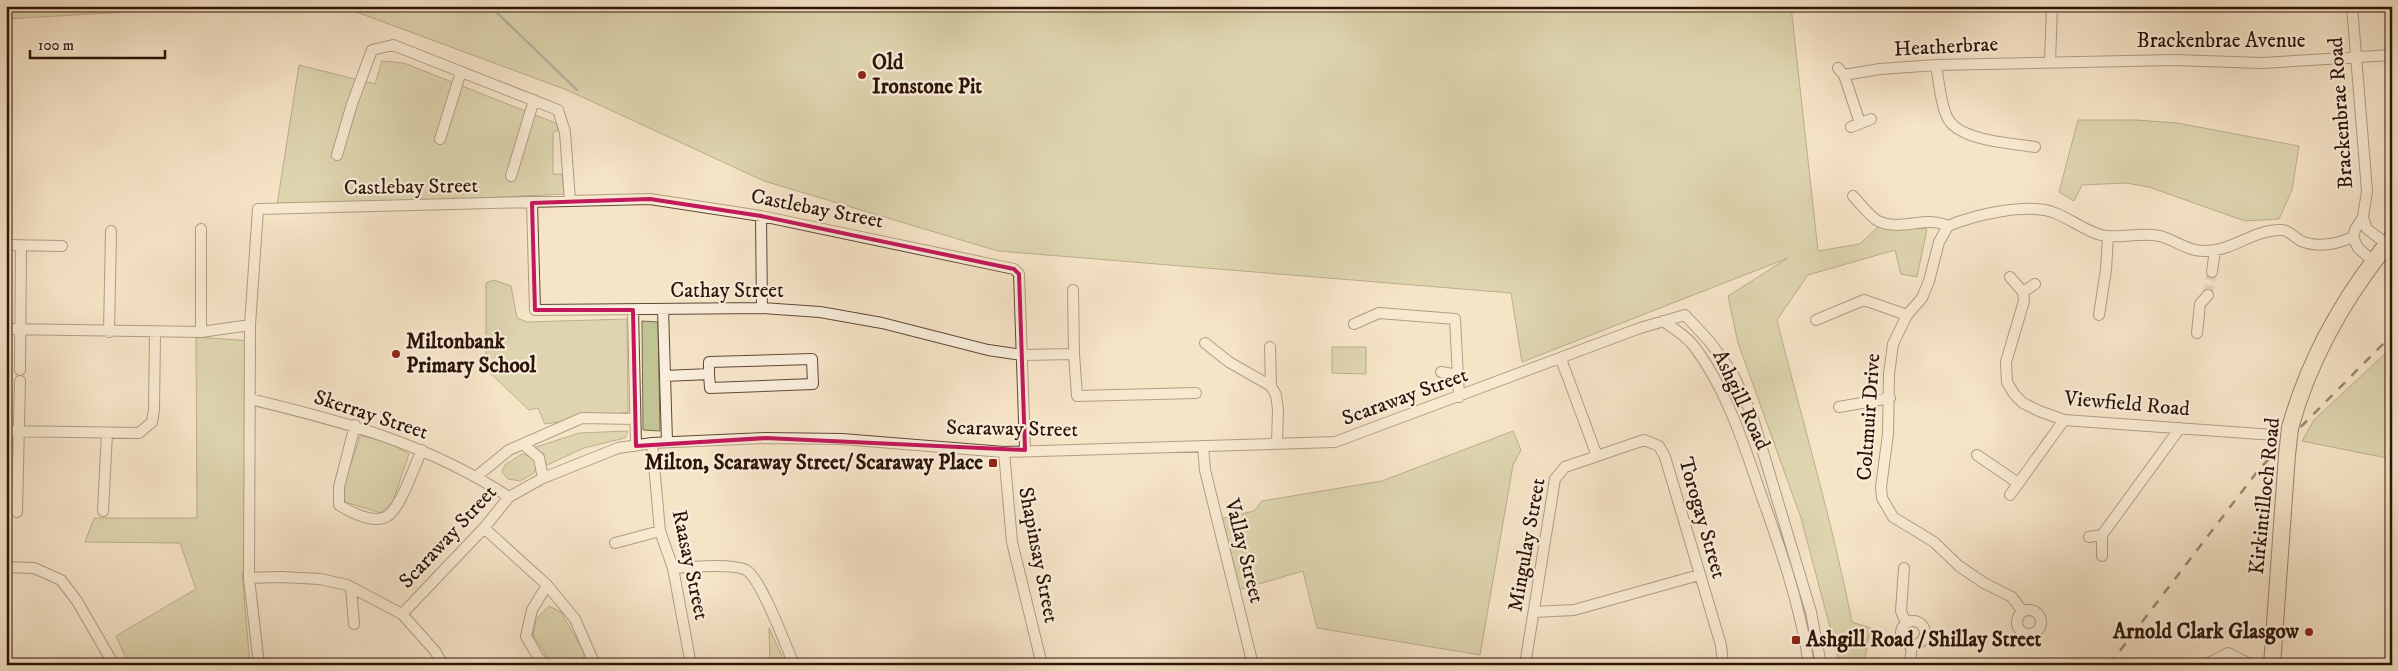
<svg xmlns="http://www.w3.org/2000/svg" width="2398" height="671" font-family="'IM FELL DW Pica',serif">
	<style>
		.green { fill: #c0c393; stroke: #766c4d }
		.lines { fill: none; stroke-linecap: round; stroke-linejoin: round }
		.stream { stroke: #717974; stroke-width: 2.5 }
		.minor-tunnel { stroke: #cebaa1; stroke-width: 10; stroke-dasharray: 10 5; stroke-linecap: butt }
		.minor-casing { stroke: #5f4837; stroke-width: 12 }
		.primary-casing { stroke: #2d1407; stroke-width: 18 }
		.minor { stroke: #f9eddb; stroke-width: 10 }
		.primary { stroke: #f6e4c7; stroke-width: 16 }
		.rail { stroke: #2d1407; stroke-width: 2.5; stroke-dasharray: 9 9; stroke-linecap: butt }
		.primary-bridge-casing { stroke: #2d1407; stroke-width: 18; stroke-linecap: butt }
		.primary-bridge { stroke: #f6e4c7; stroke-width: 16 }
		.marked { fill: none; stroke: #c2185b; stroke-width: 4; stroke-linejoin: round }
		.poi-dot { fill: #8f2418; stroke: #f9eddb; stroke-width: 2 }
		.labels { text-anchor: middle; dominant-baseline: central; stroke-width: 4.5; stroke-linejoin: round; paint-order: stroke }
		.street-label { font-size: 21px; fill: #2d1407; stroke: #f9eddb }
		.poi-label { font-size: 21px; font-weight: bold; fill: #2d1407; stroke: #f9eddb; text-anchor: start }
	</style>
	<rect width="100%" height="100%" fill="#f6e4c7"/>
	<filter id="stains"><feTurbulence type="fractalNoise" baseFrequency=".004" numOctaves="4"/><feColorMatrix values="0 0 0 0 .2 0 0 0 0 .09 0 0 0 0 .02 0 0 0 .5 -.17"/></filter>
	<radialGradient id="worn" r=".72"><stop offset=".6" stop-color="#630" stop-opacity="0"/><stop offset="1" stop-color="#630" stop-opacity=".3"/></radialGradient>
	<!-- green -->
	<path class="green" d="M6,6H229L6,19Z
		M340,6H1791L1818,251L1860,244L1879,226L1927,229L1917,277L1901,274L1895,250L1808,275L1777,320C1802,421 1832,520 1852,622L1870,628L1864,665H1840L1801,518L1738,343L1728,296L1788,258L1522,362L1511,293L998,251L764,181L567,90Z
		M382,61L404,63L558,124L557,131L553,132V174H562L564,194L358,204L277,205L299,65L375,84Z
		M2078,120H2136L2177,123L2299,146L2292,190L2279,219L2245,221L2149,187L2126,183L2082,185L2074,201L2059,192Z
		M494,280L511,286L517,318L527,322L627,319L628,412L545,424L538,408L529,410L486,369V283Z
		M642,321L658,322L660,431L643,430Z
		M196,337L252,341L254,568L242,572L250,665H129L116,636L196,589L180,543L85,542L94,518H197Z
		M1332,347H1366V374L1332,373Z
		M2392,347V459L2302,441L2314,420Z
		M628,431L625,438L584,448L545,466L544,454L533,448L579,433Z
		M1513,431L1521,450L1513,465L1480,655L1317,628L1303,571L1238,590L1220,519L1254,511L1262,501L1382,481Z
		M360,436L384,440L409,454L393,501L381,513L345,502L344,486Z
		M522,454L531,457L537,463L534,473L520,481L508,479L502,472L505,465Z
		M549,606L561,612L584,652L583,665H553L533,635L536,619Z
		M769,628L786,665H770Z"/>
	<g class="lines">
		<!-- stream -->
		<path class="stream" d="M490,6L577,90"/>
		<!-- minor-tunnel -->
		<path class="minor-tunnel" d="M2208,295L2212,272"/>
		<defs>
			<path id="minor" d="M2352,6L2367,191L2363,217L2355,230L2353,237L2358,248L2373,261
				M2050,62L2052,6
				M1936,65C1939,81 1940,102 1947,117C1958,141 2011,143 2035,147
				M1838,68L1844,75L1860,123
				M1844,75L1880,69L1936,65L2174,60L2262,63L2392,55
				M1851,127L1871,119
				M440,139L461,72
				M337,155L352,104L372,50L393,45L558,110L565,132L570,201
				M511,176L534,100
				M1853,196C1860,203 1869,216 1878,221C1901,232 1926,215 1948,226
				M532,203L535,310L762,308L820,312L882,323L988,350L1022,355L1074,354L1077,396L1196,393
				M761,216L762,308
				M2363,217L2367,229L2387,244
				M1948,226L1939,242L1929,281L1922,298L1907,315L1893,344L1889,374L1888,434L1881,487L1882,498L1893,517L1934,542L1959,566L1984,583L2012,597L2023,612
				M1948,226C1974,215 2028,202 2055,213C2071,219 2091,235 2107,236C2126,238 2139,232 2160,236C2175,240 2189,252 2206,251C2233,251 2254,229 2282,230C2289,230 2295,238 2301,241C2318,248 2337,244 2353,237
				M7,245L62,246
				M2212,272L2215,250
				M2010,277L2023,292L2024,301L2006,362L2007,382L2014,394L2023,403L2039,411L2064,420L2289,436
				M1073,290L1074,354
				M2023,292L2035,284
				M663,309L667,442
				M633,310L636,446
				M2099,315L2106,270L2108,236
				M1816,320L1864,300L1907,315
				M1663,321C1673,328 1685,335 1693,345C1724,385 1742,438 1758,486C1779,544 1800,603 1809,665
				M1354,324L1379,313L1455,319L1459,397
				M6,329L201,332L250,325
				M109,332L111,231
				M201,332V229
				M2197,333L2200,304L2208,295
				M1205,343L1229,362L1271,386L1276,395L1278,409L1277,443
				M1270,347L1271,386
				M1561,359L1597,456
				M20,370L21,245
				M1441,372L1458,375
				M665,376L709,374V362L812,359L813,384L710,388L709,374
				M250,399C345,422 426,443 509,497
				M1839,407L1890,398
				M355,425L339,487V505C352,513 377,526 390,514C403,502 414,466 422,450
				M6,431L139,433L152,422L154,410L155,333
				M652,443L660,531L673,568L691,665
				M523,444L539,458L543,478
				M1203,446L1205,470L1253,665
				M1004,452L1012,542L1042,665
				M1977,455L2018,483
				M477,476L509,450L582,418L635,419
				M2010,495L2064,420
				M103,511L107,433
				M17,512L20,381
				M484,528L547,585L575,619L595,665
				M2089,537L2102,535
				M615,543L660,531
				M2102,556V535L2180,428
				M6,567L34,568L61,580L77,601L114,665
				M673,568C690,567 731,563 746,570C761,578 786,646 794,665
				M1904,568L1901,611L1906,623
				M249,578L281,577L320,579L347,585L402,614L435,651L443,665
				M351,587L354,624
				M2017 622a12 12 0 1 1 24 0a12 12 0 1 1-24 0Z
				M1534,612L1574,610L1699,575
				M402,614L484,528L509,497L543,478L618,448L652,443L766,438L842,439L1004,452L1335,442L1640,328L1685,315L1710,342L1733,374L1752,415L1811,612L1821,665
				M1901 633a12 12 0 1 1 24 0a12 12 0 1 1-24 0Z
				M259,665L249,578L250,325L258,209L650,199L761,216L1014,269L1019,274L1025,450
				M546,665L538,657L526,636L532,610L547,585
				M1525,665L1555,479L1565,467L1644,440L1659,446L1665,457L1721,645L1723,665
				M1910,665L1912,645
				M2205,665L2228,653L2252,665"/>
			<path id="primary" d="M2290,428C2309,359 2346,294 2392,238
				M2272,665L2287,455"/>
		</defs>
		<!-- minor casing -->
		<use href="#minor" class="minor-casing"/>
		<!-- primary casing -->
		<use href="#primary" class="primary-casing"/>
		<!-- minor -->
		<use href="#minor" class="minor"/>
		<!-- primary -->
		<use href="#primary" class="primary"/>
		<!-- rail -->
		<path class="rail" d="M2109,665L2260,468L2392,335"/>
		<defs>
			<path id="primary-bridge" d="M2287,455L2290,428"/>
		</defs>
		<!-- primary-bridge casing -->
		<use href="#primary-bridge" class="primary-bridge-casing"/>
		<!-- primary-bridge -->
		<use href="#primary-bridge" class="primary-bridge"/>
	</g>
	<!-- marked area -->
	<path d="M0 0H2398V671H0ZM650,199L761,216L1014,269L1019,274L1025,450L766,438L636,446L633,310H535L532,203Z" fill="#f6e4c7" fill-opacity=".55" fill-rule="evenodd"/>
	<path class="marked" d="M650,199L761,216L1014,269L1019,274L1025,450L766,438L636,446L633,310H535L532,203Z"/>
	<!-- markers -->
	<g class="poi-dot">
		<circle cx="862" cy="75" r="5"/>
		<circle cx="396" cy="354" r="5"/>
		<rect x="988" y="458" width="10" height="10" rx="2.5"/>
		<circle cx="2309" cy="632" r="5"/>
		<rect x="1791" y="635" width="10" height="10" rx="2.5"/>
	</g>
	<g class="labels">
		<!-- street labels -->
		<g class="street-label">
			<text x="2221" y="41">Brackenbrae Avenue</text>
			<text transform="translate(1946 47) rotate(-3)">Heatherbrae</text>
			<text transform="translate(2341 113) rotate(-94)">Brackenbrae Road</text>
			<text transform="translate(411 187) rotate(-1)">Castlebay Street</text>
			<text transform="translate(817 209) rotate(11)">Castlebay Street</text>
			<text x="727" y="291">Cathay Street</text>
			<text transform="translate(1405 397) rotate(-20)">Scaraway Street</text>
			<text transform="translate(1741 400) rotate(65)">Ashgill Road</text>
			<text transform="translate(2127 404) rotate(5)">Viewfield Road</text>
			<text transform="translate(371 415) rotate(18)">Skerray Street</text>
			<text transform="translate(1869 417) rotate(-86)">Coltmuir Drive</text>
			<text transform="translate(1012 429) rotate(1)">Scaraway Street</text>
			<text transform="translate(2265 496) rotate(-84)">Kirkintilloch Road</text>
			<text transform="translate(1702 518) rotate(74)">Torogay Street</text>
			<text transform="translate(448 537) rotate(-47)">Scaraway Street</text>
			<text transform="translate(1527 545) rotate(-80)">Mingulay Street</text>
			<text transform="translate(1244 551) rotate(76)">Vallay Street</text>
			<text transform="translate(1038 555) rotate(79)">Shapinsay Street</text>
			<text transform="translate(690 565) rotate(78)">Raasay Street</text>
		</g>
		<!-- poi labels -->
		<g class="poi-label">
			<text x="872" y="63">Old<tspan x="872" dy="24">Ironstone Pit</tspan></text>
			<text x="406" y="342">Miltonbank<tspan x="406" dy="24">Primary School</tspan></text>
			<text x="983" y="463" text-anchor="end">Milton, Scaraway Street/ Scaraway Place</text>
			<text x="2299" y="632" text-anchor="end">Arnold Clark Glasgow</text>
			<text x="1806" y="640">Ashgill Road / Shillay Street</text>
		</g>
	</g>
	<!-- margin -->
	<rect width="2398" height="671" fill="none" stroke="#f6e4c7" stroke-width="25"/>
	<rect x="8" y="8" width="2383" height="656" fill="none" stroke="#2d1407" stroke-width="2.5"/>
	<rect x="12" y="12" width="2373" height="646" fill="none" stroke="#2d1407"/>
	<!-- scale -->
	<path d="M30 50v8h135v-8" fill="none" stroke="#2d1407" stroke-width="2.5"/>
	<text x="38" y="50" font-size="15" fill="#2d1407" stroke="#f9eddb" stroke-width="4" paint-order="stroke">100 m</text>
	<rect width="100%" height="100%" filter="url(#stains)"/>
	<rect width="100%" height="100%" fill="url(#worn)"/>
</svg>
